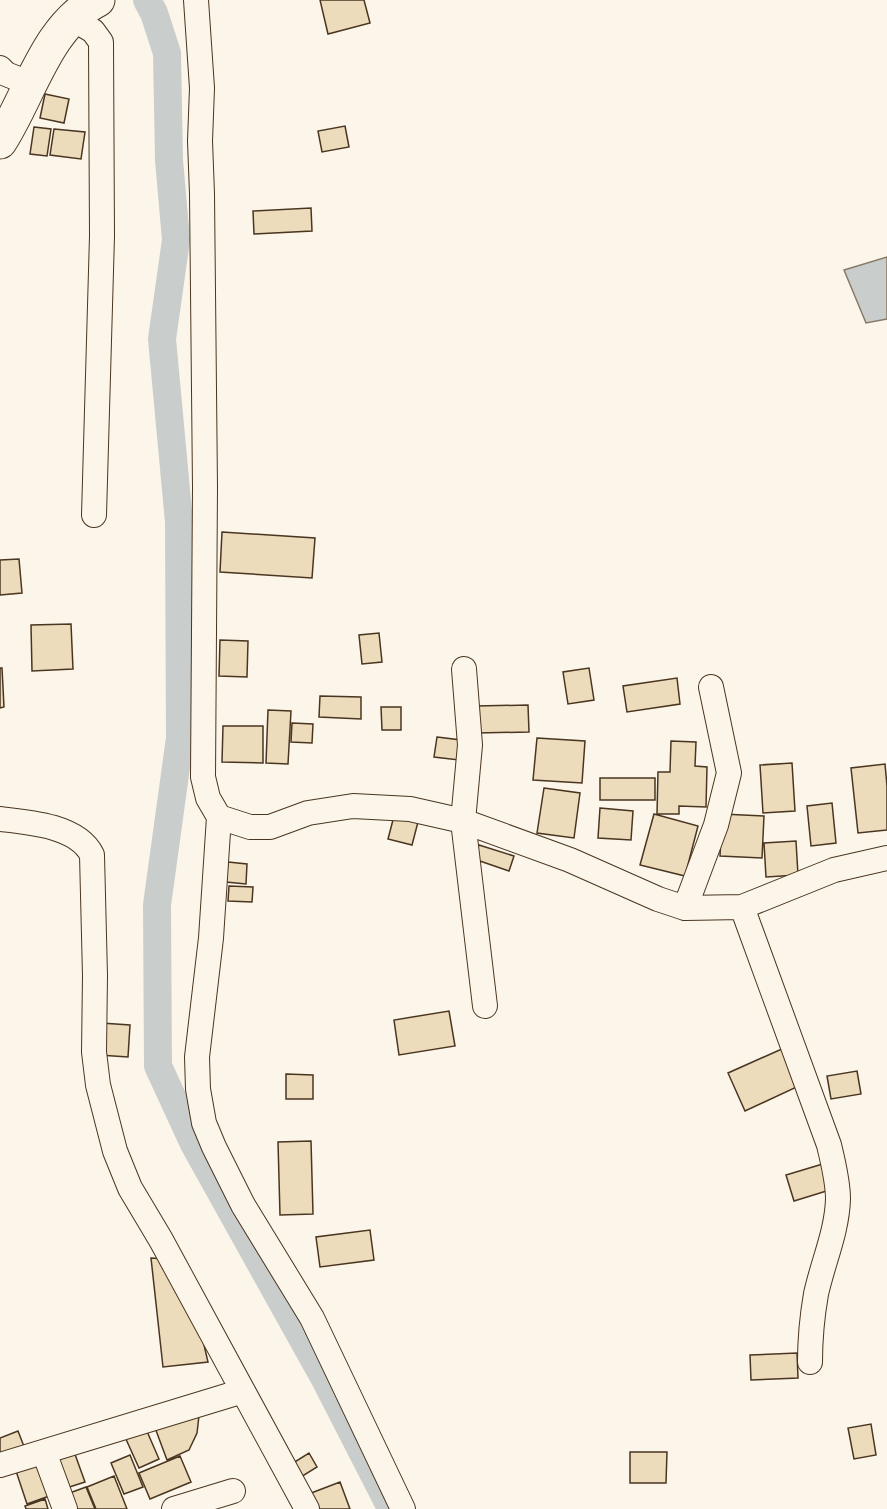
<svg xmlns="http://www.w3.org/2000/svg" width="887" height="1509" font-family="Helvetica,sans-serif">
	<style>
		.water { fill: #c9cecd; stroke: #887966; stroke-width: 1.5 }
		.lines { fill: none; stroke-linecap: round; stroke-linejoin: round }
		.canal { stroke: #c9cecd; stroke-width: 28 }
		.building { fill: #ecdcbc; stroke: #4a3520; stroke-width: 1.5 }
		.street-casing { stroke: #4a3520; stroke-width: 26 }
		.secondary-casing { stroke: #4a3520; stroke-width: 35 }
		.street { stroke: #fbf6e9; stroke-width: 24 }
		.secondary { stroke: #fbf6e9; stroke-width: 33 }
	</style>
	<rect width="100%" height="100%" fill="#fbf6e9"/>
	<!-- water -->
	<path class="water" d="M887,257V319L866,323L844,270Z"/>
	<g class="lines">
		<!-- canal -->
		<path class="canal" d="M147,0L154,13L167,53L169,160L176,240L162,339L179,522L180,738L157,905L158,1066L194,1144L326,1381L389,1504"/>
	</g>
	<!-- building -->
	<path class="building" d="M320,0H364L370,23L328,34Z
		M45,94L69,99L64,123L40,118Z
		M345,126L349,147L322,152L318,131Z
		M34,127L51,129L47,156L30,154Z
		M54,129L85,132L81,159L50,155Z
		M311,208L312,231L254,234L253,211Z
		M222,532L315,538L312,578L220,572Z
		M19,559L22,593L0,595V560Z
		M71,624L73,669L32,671L31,625Z
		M379,633L382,662L362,664L359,635Z
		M220,640L248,641L247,677L219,676Z
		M0,668H2L4,707L0,708Z
		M589,668L594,700L568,704L563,672Z
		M677,678L680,704L627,712L623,686Z
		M320,696L361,697V719L319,717Z
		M528,705L529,732L477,733L476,706Z
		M381,707H401V730H382Z
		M268,710L291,711L288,764L266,763Z
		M292,723L313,724L312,743L291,742Z
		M223,726H263V763L222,762Z
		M437,737L461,740L459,760L434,757Z
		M537,738L585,741L582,783L533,780Z
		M671,741L696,742L695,766L707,767L706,807L679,806V814H657L658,772H670Z
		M792,763L795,811L763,813L760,765Z
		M885,764L887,786V830L858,833L851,768Z
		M600,778H655V800H600Z
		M544,788L580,793L574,838L537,833Z
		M832,803L836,843L811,846L807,806Z
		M600,808L633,811L631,840L598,838Z
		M654,814L698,826L685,876L640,865Z
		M722,814L764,816L762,858L720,856Z
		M394,816L418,822L412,845L388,839Z
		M796,841L798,875L766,877L764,843Z
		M479,845L514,856L509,871L474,859Z
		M228,862L247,864L246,884L226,882Z
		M229,886L253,887L252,902L228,901Z
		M449,1011L455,1046L399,1055L394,1020Z
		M101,1023L130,1025L128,1057L99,1055Z
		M784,1048L801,1085L745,1111L728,1073Z
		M857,1071L861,1094L831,1099L827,1076Z
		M286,1074L313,1075V1099H286Z
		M311,1141L313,1214L280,1215L278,1142Z
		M826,1163L833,1189L794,1201L786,1175Z
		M370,1230L374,1260L320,1267L316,1237Z
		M151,1258L165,1259L197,1315L208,1362L163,1367Z
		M797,1353L798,1378L751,1380L750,1355Z
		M200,1407L197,1433L189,1450L167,1460L154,1425Z
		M871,1424L876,1455L854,1459L848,1428Z
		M146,1429L159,1459L139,1468L125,1437Z
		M18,1431L25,1449L0,1459V1438Z
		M72,1446L85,1482L60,1490L48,1454Z
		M630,1452H667L666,1483H630Z
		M309,1453L317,1467L301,1477L293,1463Z
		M130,1455L143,1487L124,1494L111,1463Z
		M180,1456L191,1482L150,1499L139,1473Z
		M40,1459L52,1495L27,1504L15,1468Z
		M114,1476L127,1509H96L87,1487Z
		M340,1482L350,1509H311L306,1495Z
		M86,1487L95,1509H73L67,1494Z
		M45,1499L48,1509H26L25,1506Z"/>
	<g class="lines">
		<defs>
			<path id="street" d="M196,0L202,88L200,141L202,194L205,487L203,777L208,798L219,817L250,827H270L308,813L353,806L410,809L463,821L570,860L658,899L685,908L742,907L834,870L887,858
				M71,18L93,31L101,42L102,236L94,515
				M0,68L6,74L31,84
				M464,669L470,745L463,821L485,1006
				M219,817L211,938L197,1057L198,1089L204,1123L214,1147L243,1205L312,1318L403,1509
				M0,819C29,822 78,826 92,855L95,976L94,1052L98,1085L115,1151L130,1188L161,1240L307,1509
				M742,907L829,1145C833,1162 838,1181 838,1199C837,1232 823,1262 816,1294C812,1317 810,1339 810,1362
				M685,908L716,825L729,773L711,687
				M44,1452L65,1509
				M0,1465L243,1391
				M174,1509L233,1491"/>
			<path id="secondary" d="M0,142C30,96 46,26 98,0"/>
		</defs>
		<!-- street casing -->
		<use href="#street" class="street-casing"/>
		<!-- secondary casing -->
		<use href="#secondary" class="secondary-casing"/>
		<!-- street -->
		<use href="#street" class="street"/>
		<!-- secondary -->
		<use href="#secondary" class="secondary"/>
	</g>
</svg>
